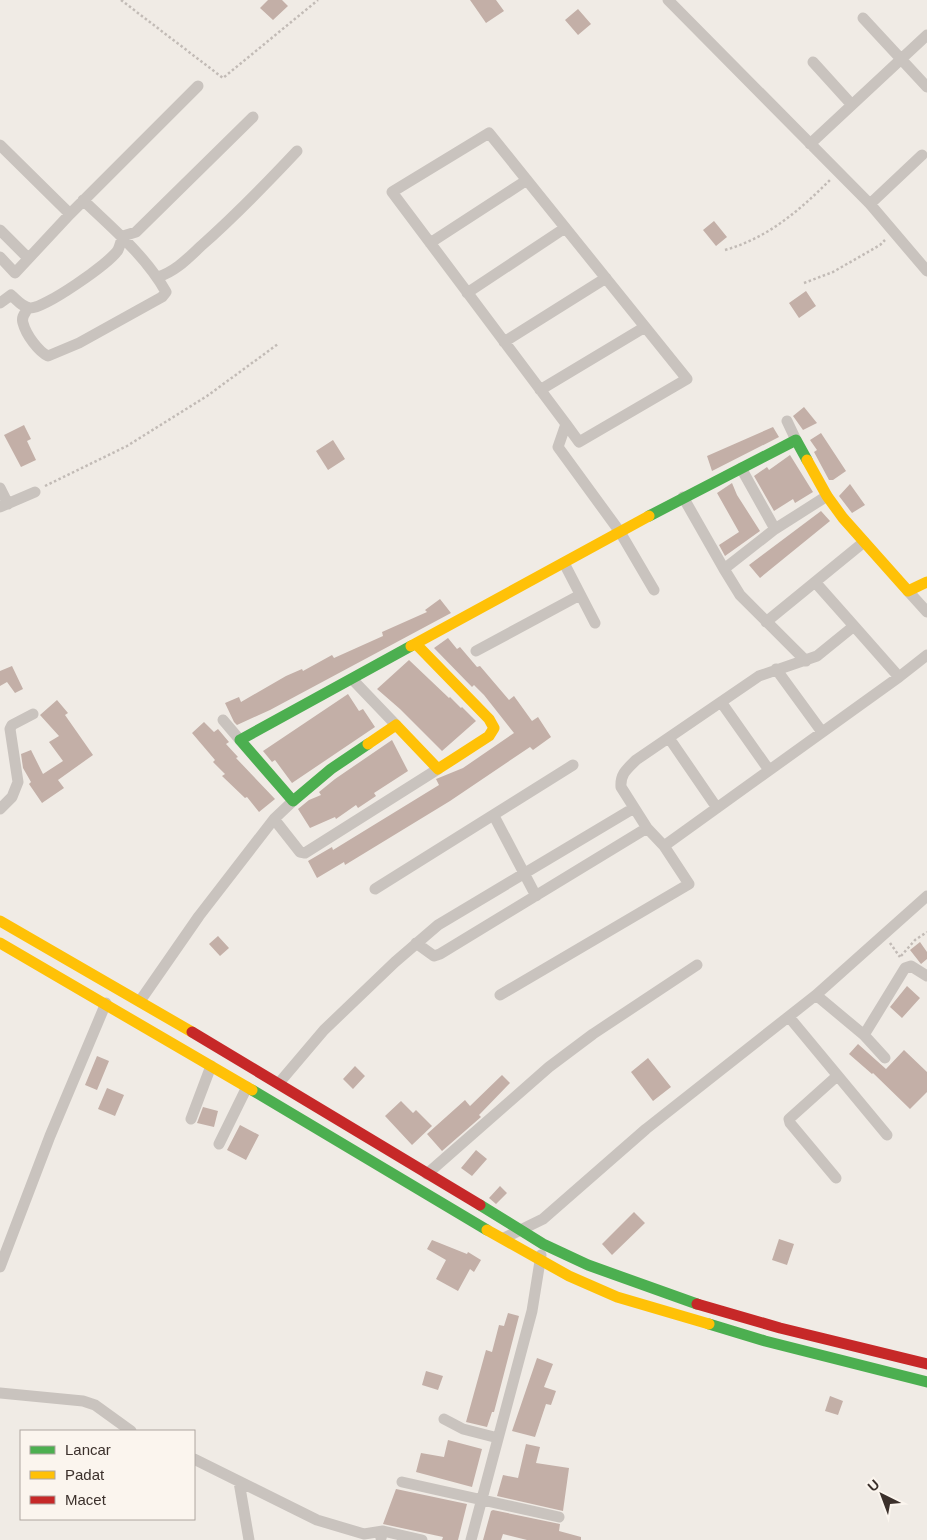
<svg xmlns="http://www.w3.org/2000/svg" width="927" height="1540" font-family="Arial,sans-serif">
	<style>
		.building { fill: #c3afa7 }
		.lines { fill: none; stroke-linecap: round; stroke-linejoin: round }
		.path { stroke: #c2bbb6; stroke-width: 2.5; stroke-dasharray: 2.5 2.5; stroke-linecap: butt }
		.street { stroke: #c9c3be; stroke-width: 11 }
		.fast { stroke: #4caf50; stroke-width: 11 }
		.slow { stroke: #ffc107; stroke-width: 11 }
		.jam { stroke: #c62828; stroke-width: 11 }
	</style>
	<rect width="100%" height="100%" fill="#f0ebe5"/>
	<!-- building -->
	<path class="building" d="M268,0H282L288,6L273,20L260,8Z
		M470,0H496L504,11L486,23Z
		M578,9L591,24L578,35L565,20Z
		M714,221L727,237L716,246L703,230Z
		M806,291L816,306L799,318L789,303Z
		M804,407L817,423L803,430L793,416Z
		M24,425L31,439L27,441L36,460L21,467L4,435Z
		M773,427L779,437L712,471L707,456Z
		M821,433L846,471L833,480H829L814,452L817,450L810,440Z
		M333,440L345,459L328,470L316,451Z
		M790,455L813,492L795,503L793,499L774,511L754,476L767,467L769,470Z
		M732,483L737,495L760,531L725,556L719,545L739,532L717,493Z
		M850,484L865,505L852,513L839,496Z
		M821,511L830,521L760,578L749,565Z
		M440,599L451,613L270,710L237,725L234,722L225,703L239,697L241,702L286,676L302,669L303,671L332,655L334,658L383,636L382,632L427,612L425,610Z
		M448,638L457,649L460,647L477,667L480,666L509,700L514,696L532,721L538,717L551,737L533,750L530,747L450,801L345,865L344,862L317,878L308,861L332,847L333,850L439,785L436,779L463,768L514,733L484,695L474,685L472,687L434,648Z
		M409,660L449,698L450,697L461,708L462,707L476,721L442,751L400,709L377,689Z
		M12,666L23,689L15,693L7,682L0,686V671Z
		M348,694L359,711L363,709L375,727L292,783L275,760L272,762L263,751Z
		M57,700L68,713L65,715L93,755L58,780L64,788L42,803L29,784L31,782L23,768L21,754L31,750L43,774L63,761L49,742L59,736L40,715Z
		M204,722L214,732L218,729L229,742L226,744L238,757L236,758L275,799L259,812L247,797L245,798L222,776L225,774L213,762L215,760L192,733Z
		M392,740L408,771L374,793L376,796L358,808L356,805L336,819L335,817L310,828L298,809L309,800L321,795L319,792L335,779Z
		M218,936L229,948L220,956L209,944Z
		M920,942L927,952V959L921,964L910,950Z
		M907,986L920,998L902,1018L890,1007Z
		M858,1044L886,1069L904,1050L927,1072V1092L910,1109L873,1073L872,1074L849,1054Z
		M97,1056L109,1061L97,1090L85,1085Z
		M648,1058L671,1087L653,1101L631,1072Z
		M355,1066L365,1076L353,1089L343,1079Z
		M502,1075L510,1083L479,1115L481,1117L442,1151L427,1134L465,1100L470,1106Z
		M107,1088L124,1095L115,1116L98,1109Z
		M401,1101L413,1113L416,1110L432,1126L412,1145L385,1116Z
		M203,1107L218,1111L214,1127L197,1123Z
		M240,1125L259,1135L246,1160L227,1150Z
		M476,1150L487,1159L472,1176L461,1168Z
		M500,1186L507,1193L496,1204L489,1198Z
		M634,1212L645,1223L612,1255L602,1244Z
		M779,1239L794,1244L787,1265L772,1260Z
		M432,1240L467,1254L468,1252L481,1260L474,1272L470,1269L458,1291L436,1279L446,1260L427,1249Z
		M508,1313L519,1316L494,1412H492L487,1427L466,1422L486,1350L492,1352L499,1325L504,1326Z
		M537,1358L553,1364L544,1387L556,1391L551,1405L546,1404L535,1437L512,1431Z
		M426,1371L443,1376L438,1390L422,1385Z
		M830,1396L843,1401L838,1415L825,1411Z
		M448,1440L482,1449L472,1487L416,1472L421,1453L444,1457Z
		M526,1444L540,1447L536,1463L569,1468L563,1511L497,1496L503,1475L518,1478Z
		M396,1489L467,1504L458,1540H442L443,1537L383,1524Z
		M493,1510L560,1524L559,1531L581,1537V1540H527L503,1534L501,1540H483L491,1511Z"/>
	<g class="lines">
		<!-- path -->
		<path class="path" d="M121,0L223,78L318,0
			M725,250C768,238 800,210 831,179
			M804,283L833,272L880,245L885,240
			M45,486L127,446L207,396L278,344
			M890,943L900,957
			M901,956L915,940L927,932"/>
		<!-- street -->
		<path class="street" d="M668,0L870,204L927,271
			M863,18L927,87
			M813,62L852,105
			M810,144L927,35
			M0,145L70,214L15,273L0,257
			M870,204L922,155
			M70,214L198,86
			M0,230L28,258
			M430,243L527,180
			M158,277C176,271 187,259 201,246C235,216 266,184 297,151
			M467,293L565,228
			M0,303L11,295C17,300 22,307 30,308C44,309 110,263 118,250C120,246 121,240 123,236L136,232L253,117
			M28,308C25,313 21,317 23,323C26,335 39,352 48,356L79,343L162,297L166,292C145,255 113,229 83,200
			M504,342L606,278
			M540,390L645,327
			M787,421L796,440
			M566,424L579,442L687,379L489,133L392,192L566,424L558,447L620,532L654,590
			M741,468L775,529
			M0,488L8,504
			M683,497L724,569L775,529L827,496
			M0,507L35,492
			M564,563L595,623
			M724,569L740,595L806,661
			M815,582L854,626
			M908,591L927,612
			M766,622L864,542
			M476,651L580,595
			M776,669L822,732
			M899,677L664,846L647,828L621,787C620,774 627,769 636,760L759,676L817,656L854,626L899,677L927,655
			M352,679L396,725
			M721,702L769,770
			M223,720L240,740
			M669,738L717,808
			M0,809L12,797L18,782L10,729L12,725L33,714
			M494,816L536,896
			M274,819L293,801
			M375,889L573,765
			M416,943L434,956L440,954L647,828
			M500,995L689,884L664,846
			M816,995L864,1035
			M140,1001L199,916L274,819L300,852L305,853L438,769
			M789,1017L887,1135
			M885,1058L864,1035L905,968L911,966L927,976
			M279,1083L324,1030L395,962L438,925L634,808
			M191,1119L211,1066
			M219,1144L247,1087
			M427,1174L549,1067L593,1034L697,965
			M836,1178L790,1123L789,1119L837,1076
			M504,1238L543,1219L646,1129L816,995L927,896
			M0,1267L50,1136L106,1003
			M0,1393L83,1401L95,1405L131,1431
			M444,1419L463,1429L498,1438
			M194,1459L317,1520L364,1534L383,1531
			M239,1482L249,1540
			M402,1482L559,1517
			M381,1538L383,1531L422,1540
			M471,1540L532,1311L541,1255"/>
		<!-- fast -->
		<path class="fast" d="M649,516L796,440L807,460
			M368,744L331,769L293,801L240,740L411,646
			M252,1090L487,1230
			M480,1205L543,1244L588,1265L697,1304
			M709,1324L765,1341L927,1382"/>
		<!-- slow -->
		<path class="slow" d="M807,460L827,496L843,518L908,591L927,582
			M411,646L649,516
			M368,744L396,725L438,769L489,736L494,728L489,719L416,644
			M0,921L192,1032
			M0,943L252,1090
			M487,1230L569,1276L617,1297L709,1324"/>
		<!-- jam -->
		<path class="jam" d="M192,1032L480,1205
			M697,1304L780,1328L927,1364"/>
	</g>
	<!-- legend -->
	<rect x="20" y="1430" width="175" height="90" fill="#fbf5ee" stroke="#aea6a0"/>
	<rect x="30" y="1446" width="25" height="8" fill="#4caf50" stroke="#aea6a0"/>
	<text x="65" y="1455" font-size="15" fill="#3b302b">Lancar</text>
	<rect x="30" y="1471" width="25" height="8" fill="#ffc107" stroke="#aea6a0"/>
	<text x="65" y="1480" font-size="15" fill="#3b302b">Padat</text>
	<rect x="30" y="1496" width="25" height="8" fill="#c62828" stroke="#aea6a0"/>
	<text x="65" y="1505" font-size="15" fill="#3b302b">Macet</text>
	<!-- north arrow -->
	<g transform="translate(882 1495) rotate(318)" stroke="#fbf5ee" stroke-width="4" paint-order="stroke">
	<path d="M0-4L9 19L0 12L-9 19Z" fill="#3b302b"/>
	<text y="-8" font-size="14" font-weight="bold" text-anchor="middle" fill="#3b302b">U</text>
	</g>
</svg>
